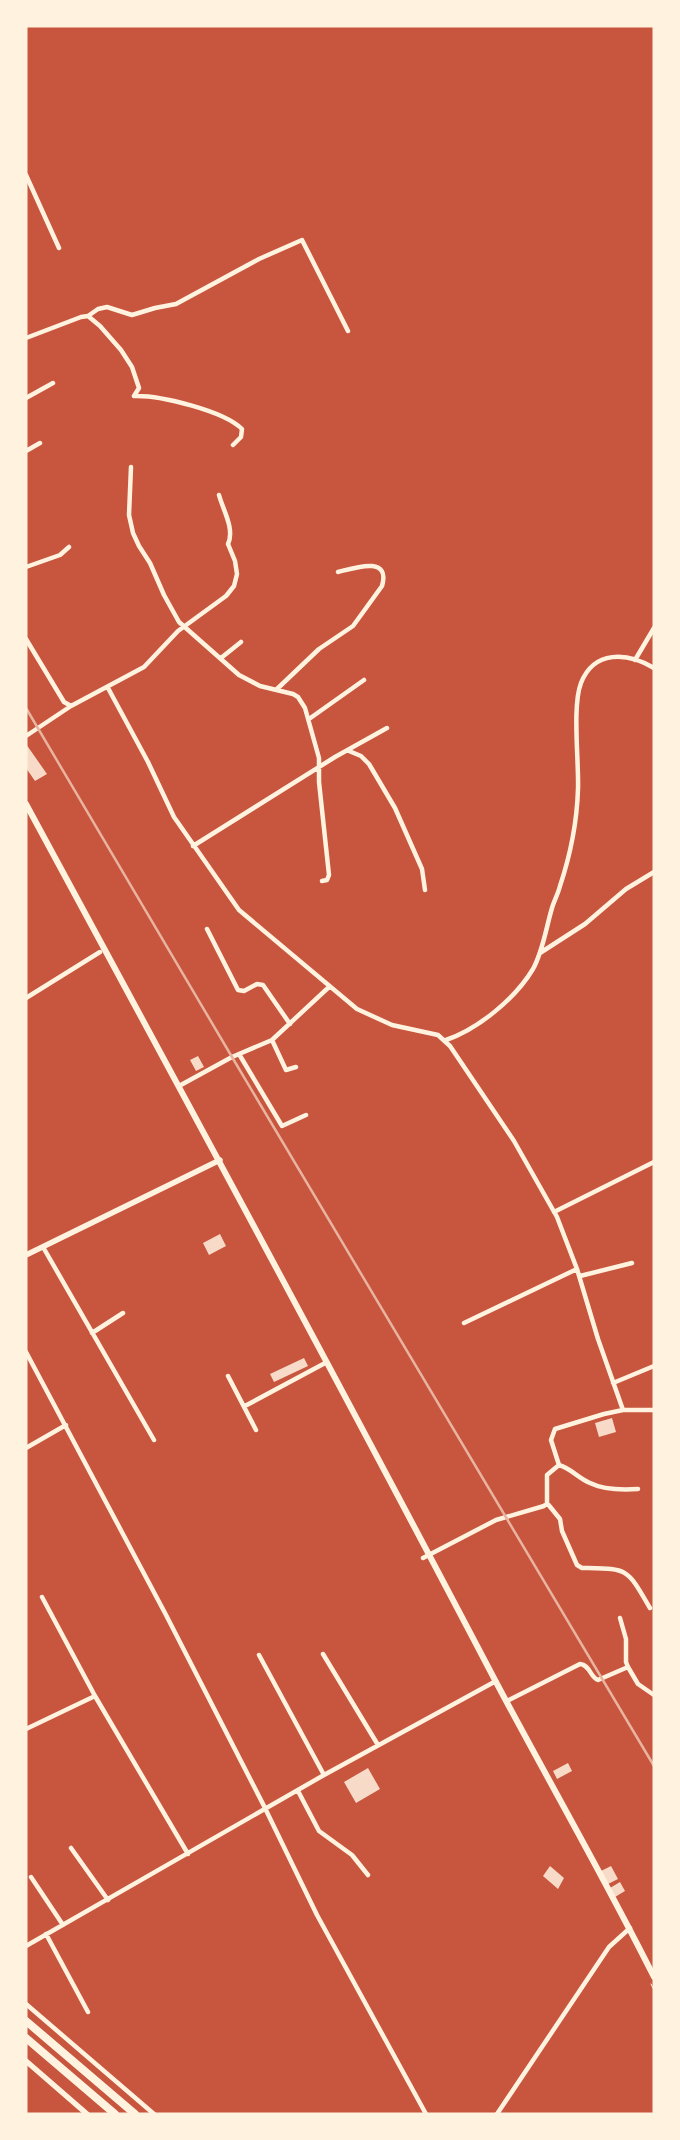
<svg xmlns="http://www.w3.org/2000/svg" width="680" height="2140" font-family="'DM Sans',sans-serif">
	<style>
		.building { fill: #f7dbc8 }
		.lines { fill: none; stroke-linecap: round; stroke-linejoin: round }
		.path { stroke: #fff3e0; stroke-width: 1 }
		.minor { stroke: #fff3e0; stroke-width: 4.5 }
		.tertiary { stroke: #fff3e0; stroke-width: 5.5 }
		.secondary { stroke: #fff3e0; stroke-width: 6 }
		.trunk { stroke: #fff3e0; stroke-width: 8 }
		.rail { stroke: #e9b49f; stroke-width: 2.5 }
	</style>
	<rect width="100%" height="100%" fill="#c8553d"/>
	<!-- building -->
	<path class="building" d="M26,744L47,774L35,781L26,768Z
		M198,1056L204,1067L196,1071L190,1060Z
		M220,1234L226,1246L209,1255L203,1243Z
		M304,1358L308,1366L274,1382L270,1374Z
		M612,1418L616,1432L599,1437L595,1423Z
		M568,1763L572,1771L557,1779L553,1771Z
		M368,1768L380,1789L356,1803L344,1782Z
		M550,1866L564,1878L558,1889L543,1876Z
		M611,1866L618,1879L608,1884L601,1871Z
		M620,1882L625,1891L615,1897L610,1888Z"/>
	<g class="lines">
		<!-- path -->
		<path class="path" d="M651,1984L654,1990"/>
		<!-- minor -->
		<path class="minor" d="M26,175L59,248
			M88,316L100,326L121,350L132,367L139,388L134,396C160,395 224,411 242,429L241,437L233,445
			M26,338L81,317L88,316L98,309L107,307L132,315L155,308L176,304L259,259L302,240L348,331
			M26,398L53,383
			M26,451L40,443
			M131,467L129,515L133,533L139,546L150,563L164,595L179,622L239,675L260,686L293,694L298,697L305,708L319,758V782L329,875L327,880L322,881
			M26,567L60,555L69,547
			M26,639L64,702L71,706
			M221,658L241,642
			M635,660L654,628
			M108,688L148,762L174,817L239,910L357,1009L392,1025L438,1035L450,1046L514,1141L557,1217L577,1269L598,1339L623,1410
			M277,689L319,649L353,626L382,586C391,555 354,568 338,572
			M309,719L364,680
			M26,736L71,706L144,667L178,631L226,596L234,586L237,574L235,561L228,544C235,529 223,510 219,495
			M349,751L361,756L369,764L395,808L422,869L425,890
			M193,846L335,757L387,728
			M207,929L238,990L244,991L257,984L263,985L290,1024
			M540,953L585,924L626,889L654,872
			M26,998L100,952
			M272,1040L286,1070L296,1067
			M446,1040C478,1029 515,999 533,969C543,951 546,928 552,908C554,901 558,894 560,886C570,856 577,821 578,789C579,762 572,706 581,683C594,650 627,652 654,668
			M239,1054L282,1126L306,1115
			M179,1086L232,1057L272,1040L329,987
			M554,1212L654,1162
			M43,1247L154,1440
			M580,1276L632,1263
			M464,1323L577,1269
			M92,1333L123,1313
			M26,1352L165,1613L263,1804L317,1915L426,2114
			M228,1376L256,1430
			M613,1383L654,1366
			M245,1406L327,1362
			M26,1448L66,1425
			M559,1465C572,1469 578,1478 590,1483C604,1490 623,1490 638,1489
			M547,1503L560,1519L562,1531L577,1565L582,1568C629,1569 626,1567 650,1608
			M423,1558L496,1520L544,1506L547,1503V1475L559,1465L551,1440L555,1429L604,1414L623,1410H654
			M42,1597L95,1696L188,1854
			M620,1618L626,1639V1662L628,1667L638,1684L654,1695
			M323,1654L378,1745
			M259,1655L324,1775
			M507,1701L580,1664C590,1665 590,1677 598,1680L628,1667
			M26,1729L95,1696
			M298,1791L319,1831L352,1855L368,1875
			M71,1848L108,1900
			M31,1877L63,1925
			M46,1934L88,2012
			M26,1946L324,1775L496,1681
			M26,2004L154,2114
			M497,2114L609,1947L630,1928"/>
		<!-- tertiary -->
		<path class="tertiary" d="M26,1255L220,1160
			M26,2061L87,2114"/>
		<!-- secondary -->
		<path class="secondary" d="M26,804C184,1096 342,1388 496,1682C548,1780 604,1877 654,1977"/>
		<!-- trunk -->
		<path class="trunk" d="M26,2021L135,2114
			M26,2038L115,2114"/>
		<!-- rail -->
		<path class="rail" d="M26,708L232,1057L654,1766"/>
	</g>
	<!-- border -->
	<rect width="680" height="2140" fill="none" stroke="#fff3e0" stroke-width="55"/>
</svg>
